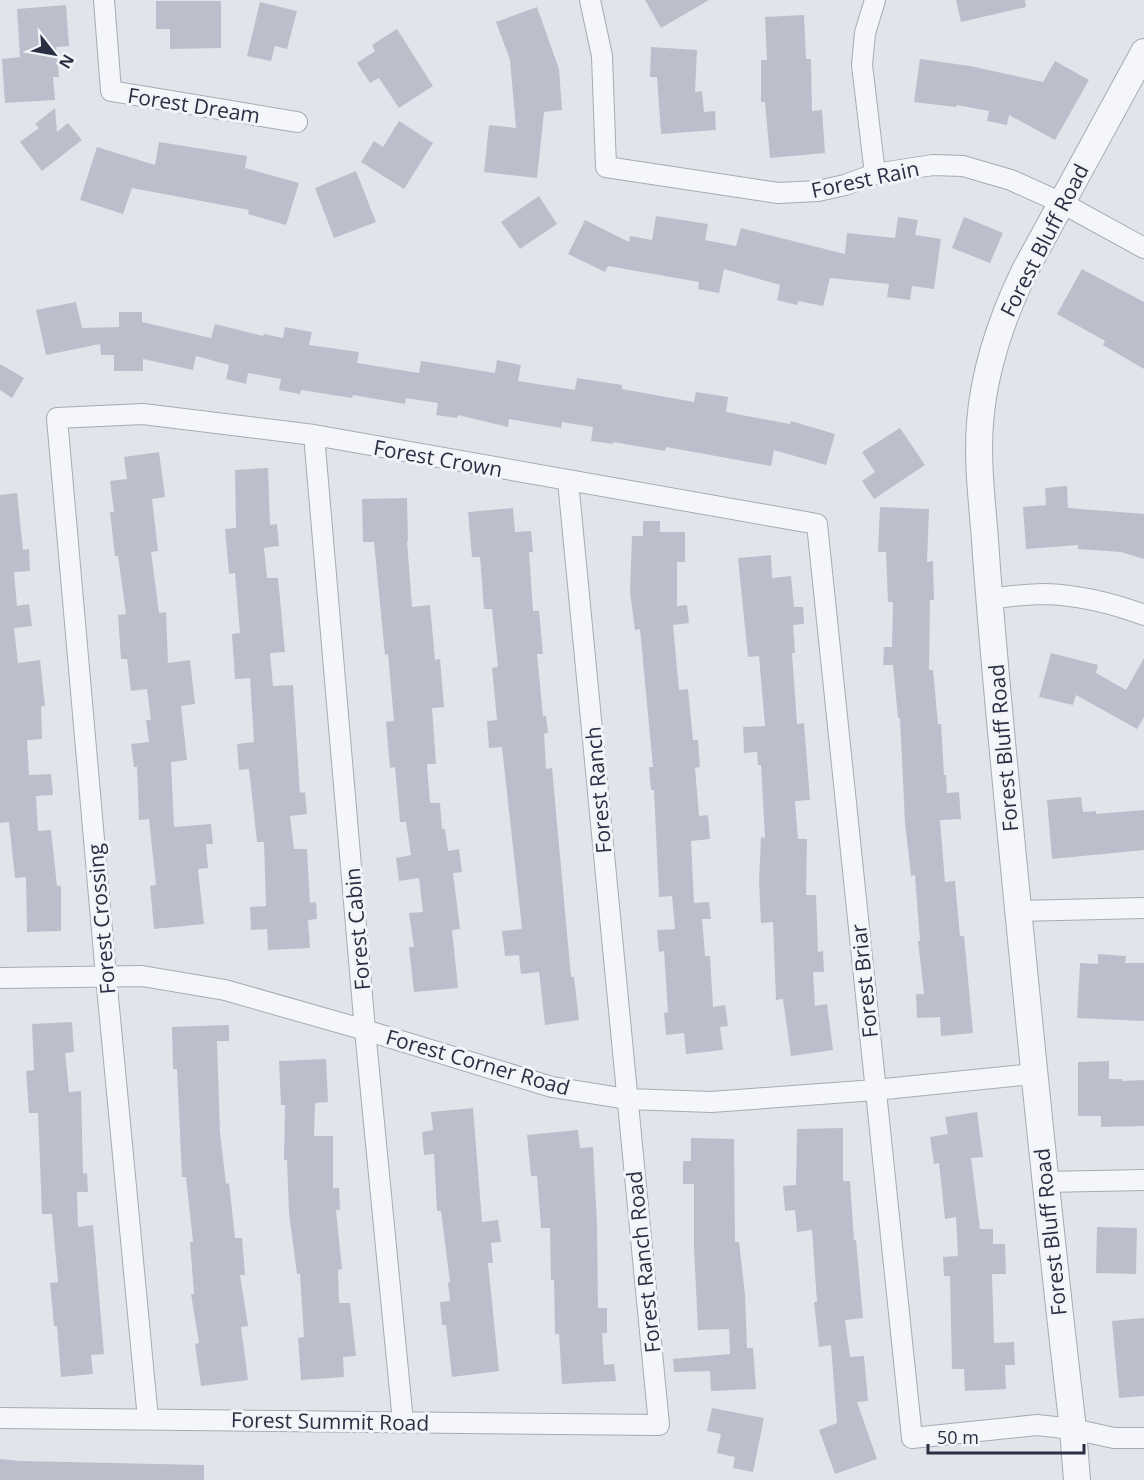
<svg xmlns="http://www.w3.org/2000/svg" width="1144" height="1480" font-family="'Open Sans',sans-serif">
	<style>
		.building { fill: #bcbfcb }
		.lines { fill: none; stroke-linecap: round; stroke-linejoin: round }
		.minor-casing { stroke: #a7aab6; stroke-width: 22 }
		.tertiary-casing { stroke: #a7aab6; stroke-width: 28 }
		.minor { stroke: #f5f6f9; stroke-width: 20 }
		.tertiary { stroke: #f5f6f9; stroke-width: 26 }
		.labels { text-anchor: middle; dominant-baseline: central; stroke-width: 6; stroke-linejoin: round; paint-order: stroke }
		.street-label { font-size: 21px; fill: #2a2f44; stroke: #f2f4f8 }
	</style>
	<rect width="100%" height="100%" fill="#e2e4eb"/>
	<!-- building -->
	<path class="building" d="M645,0H709L661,28Z
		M956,0H1025L1026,7L961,22Z
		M156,1H221V48L170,49V29H156Z
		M260,2L297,11L287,49L275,46L271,61L247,56Z
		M66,5L69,46L56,47L59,77H53L55,100L5,103L2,59L20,57L17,9Z
		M537,7L559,69L562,110L544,112L537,178L484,172L489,125L516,128L510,60L496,22Z
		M804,15L806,59H811L812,111L822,110L825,153L770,158L765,102H761V60H767L765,17Z
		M397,29L433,86L399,108L379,78L370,83L357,63L375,51L372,45Z
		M651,47L697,50L695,92L702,91L704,112L715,111L716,130L661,134L657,77H650Z
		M920,59L970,66L1043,82L1055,61L1089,80L1055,140L1009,115L1007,125L987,121L989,111L957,105L956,107L914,102Z
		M55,108L57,132L68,123L82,140L42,171L20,142L39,128L35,124Z
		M399,121L433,143L404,189L361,162L374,141L383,147Z
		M159,142L247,156L245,168L299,183L286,225L248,214L249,210L132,188L123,214L80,200L97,147L155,165Z
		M356,171L376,222L334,238L315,188Z
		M539,196L557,224L520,249L501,222Z
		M656,216L708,224L705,240L736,246L741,228L845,254L847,233L895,238L898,217L918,220L915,235L941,239L934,289L912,286L910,300L887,297L889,284L830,278L823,306L798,301L797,305L777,300L780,285L724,269L719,293L698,289L699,282L608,266L605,272L568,254L585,220L629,242L630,236L652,240Z
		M964,217L1003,233L990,263L952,248Z
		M1082,269L1144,302V369L1103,345L1105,341L1057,314Z
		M76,302L82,328L119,327V312H142V322L211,338L215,324L263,336L264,334L283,338L285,327L312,332L309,345L359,352L357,363L419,373L421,361L495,373L497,360L521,365L518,381L575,390L577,378L622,385V389L694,402L696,392L728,397L726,412L790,424L791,421L835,434L826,465L774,450L771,466L666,447L665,451L613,442V444L591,441L593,427L562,422L561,428L509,419L508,427L458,415L457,418L436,415L438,403L406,398L405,404L353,395L352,398L301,390L300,394L279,390L281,379L248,373L246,384L226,379L229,365L196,356L193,370L143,359V371H114V355H101L100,344L46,355L36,310Z
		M0,364L24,378L12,398L0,390Z
		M900,428L925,465L874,499L862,481L875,472L862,452Z
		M159,452L165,497L152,499L158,551L151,552L159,613L166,612L168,663L190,660L195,704L181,706L187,760L171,762L174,827L211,824L213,844H206L208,868L198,869L204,924L154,929L150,886L156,885L149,819L139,820L137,767H134L131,744L149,742L146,720H151L147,689L131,691L127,659H121L118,615L126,614L118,556H115L110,512H114L110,481L127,479L124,457Z
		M268,468L270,525L277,524L279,546L264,548L267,578H278L285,652L270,653L273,686L293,685L300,793L305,792L307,814L290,816L294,849H307L310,903L316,902L317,919L308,920L310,948L268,950L267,929L251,930L250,907L266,906L264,842H257L249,769L239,770L237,744L254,742L250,678L235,679L232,634L240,633L235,573L229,574L225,529L236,528L235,470Z
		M1067,486L1068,508L1144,514V559L1121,552L1078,549V545L1026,549L1023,507L1046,505L1045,488Z
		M17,493L23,550L29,549L30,571L14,572L17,606L29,604L32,626L14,628L18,663L40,660L45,706H41L42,739L27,740L29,775L51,774L53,795L36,796L38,831L51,830L57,886H61V931L27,932L26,877L15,878L9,822L0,823V495Z
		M407,498L408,541H407L412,607L430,605L435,660L440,659L444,707L432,708L436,764H427L430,803H440L442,829H445L448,851L459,849L462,872L453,873L460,929L452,930L458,988L414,992L409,947H414L409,913L423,912L419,878L399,881L396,858L411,855L406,822H400L395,767L390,768L386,722L394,721L388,654L385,655L374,542H363L362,499Z
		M880,507L929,509L927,562L933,561L934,600H930L929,670H933L938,724H941L944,775H946L947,793L959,792L961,819L940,820L945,882L955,881L960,936H964L973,1033L941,1036L940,1017L917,1018L916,994H924L918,941H920L915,875L911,876L905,822L900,718H898L893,665H883L884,647H892L893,602H888L886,552H878Z
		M513,508L515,532L531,531L533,552H529L533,611H539L543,654H537L543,716H546L548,733L544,734L546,769L552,768L571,977H574L579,1020L545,1025L539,972L521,974L519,955L505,956L502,931L522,929L502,747L489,748L487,721L497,720L492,668L498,667L492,609H484L480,557H472L468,512Z
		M643,521H660V532H685V562H677V606L687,605L689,623L673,625L679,690L688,689L693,740H698L700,767L695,768L699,816L708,815L710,839L691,841L694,903L709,902L711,919H702L705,956H710L713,1007L725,1005L728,1026L720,1027L723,1050L686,1054L684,1033L666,1035L664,1013L668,1012L664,951L659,952L657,930L675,929L672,896L659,897L654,790H651L649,767H653L640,629L635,630L630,592L632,536H643Z
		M771,555L772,578L791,576L794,607H803L804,624L793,625L795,653H792L797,724L804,723L810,800L795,801L798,839H807L806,895H816L818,952L823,951L824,972H813L815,1006L827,1004L833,1050L791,1056L783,999L776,1000L773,922L761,923L759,882L761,837L765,838L761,765H758L757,752L744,753L743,727L765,726L759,656L748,657L738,558Z
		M1051,653L1098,665L1096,673L1126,690L1144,658V717L1137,729L1076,695L1073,705L1039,697Z
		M1081,797L1083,812L1096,811V814L1144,810V850L1052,859L1047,800Z
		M1098,954L1126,956L1125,963H1144V1021L1077,1018L1080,963L1098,964Z
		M72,1022L74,1052L65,1053L69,1092L81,1091L83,1174L87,1173L88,1192H77L78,1227L93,1225L104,1354L91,1355L93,1374L61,1377L57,1326H54L50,1283L58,1282L52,1214H42L38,1113H29L26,1071L34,1070L32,1024Z
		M229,1025V1041H217L220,1132L226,1184L229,1183L235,1238H242L245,1275H240L248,1326L241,1327L248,1380L201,1386L195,1344L199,1343L191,1294H194L190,1242H193L186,1177H182L177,1069H173L172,1027Z
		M326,1059L328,1102L315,1103L314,1136H333V1188H339L340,1210H336L342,1269L338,1270L339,1303H350L356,1356L343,1357L344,1377L301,1380L298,1338L304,1337L300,1274H297L289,1213L287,1160H284L285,1105H281L279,1061Z
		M1109,1061V1079H1122V1081L1144,1080V1126L1101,1127V1116H1078V1062Z
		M473,1108L482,1222L498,1220L501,1242L491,1243L493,1263H488L499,1371L452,1377L446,1325H442L440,1302L450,1301L448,1283L450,1282L441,1211H437L434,1154L424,1155L422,1132L433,1130L431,1112Z
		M977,1112L983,1157L971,1158L980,1229H993V1244H1005L1006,1274H992L994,1343L1014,1342L1015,1365H1005L1006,1389L965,1391L964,1369H952L950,1276H944L943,1257L958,1256L956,1217L945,1219L939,1163L934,1164L930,1137L948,1134L945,1117Z
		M843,1128V1181H850L854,1240H856L863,1318L845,1320L850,1357L864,1356L868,1401L857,1402L877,1459L835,1474L819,1430L837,1423L831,1345L819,1347L814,1302H817L812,1230L797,1232L795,1210L785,1211L783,1186L796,1185L797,1129Z
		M578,1130L580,1148L593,1147L597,1224L598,1308H607V1333H602L604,1365L614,1364L616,1381L562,1384L559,1334H555L554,1280H551L550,1228H541L537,1176H531L527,1135Z
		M691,1138L734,1139L735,1242H739L745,1295L747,1348H753L756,1389L711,1391L710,1371L674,1372L673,1359L730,1354L729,1329L698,1330L694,1247V1184H683V1161H691Z
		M1097,1227L1137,1228L1136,1274L1096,1273Z
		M1144,1318V1396L1119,1398L1112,1321Z
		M712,1408L764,1418L753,1472L733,1468L735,1457L717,1453L721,1434L707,1431Z
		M0,1459L20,1461L204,1465V1480H0Z"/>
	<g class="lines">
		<defs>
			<path id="minor" d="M104,0L111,91L297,122
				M590,0L602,56L606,167L778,193L818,191L845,185L875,174L933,165L963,166L1011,180L1062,203L1144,248
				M875,0L865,33L862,65L875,174
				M314,435L365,1030L403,1422
				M989,598C1007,597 1026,594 1044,594C1079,595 1112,603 1144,615
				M1018,911L1144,908
				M0,978L142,976L225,990L365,1030L552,1087L627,1099L711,1102L875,1090L1033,1074
				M1044,1182L1144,1180
				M0,1418L659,1425L568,481
				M148,1419L106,976L57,418L143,414L314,435L817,524L912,1438L1037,1425L1073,1429L1114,1438H1144"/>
			<path id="tertiary" d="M1077,1480L1073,1429C1047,1207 1025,985 1004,763C997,689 990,615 985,540C982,501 977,462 980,423C984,369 1001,320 1024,272L1144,52"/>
		</defs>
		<!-- minor casing -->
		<use href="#minor" class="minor-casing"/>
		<!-- tertiary casing -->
		<use href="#tertiary" class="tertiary-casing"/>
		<!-- minor -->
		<use href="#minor" class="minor"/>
		<!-- tertiary -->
		<use href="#tertiary" class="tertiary"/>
	</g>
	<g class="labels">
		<!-- street labels -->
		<g class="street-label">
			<text transform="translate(194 105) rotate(9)">Forest Dream</text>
			<text transform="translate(865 179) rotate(-12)">Forest Rain</text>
			<text transform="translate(1044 240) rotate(-63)">Forest Bluff Road</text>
			<text transform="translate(438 458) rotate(10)">Forest Crown</text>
			<text transform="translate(1003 748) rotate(-95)">Forest Bluff Road</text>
			<text transform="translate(598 790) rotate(-95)">Forest Ranch</text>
			<text transform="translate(101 919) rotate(-95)">Forest Crossing</text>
			<text transform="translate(357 929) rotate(-95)">Forest Cabin</text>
			<text transform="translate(864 981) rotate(-96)">Forest Briar</text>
			<text transform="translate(478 1062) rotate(16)">Forest Corner Road</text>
			<text transform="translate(1050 1232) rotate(-96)">Forest Bluff Road</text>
			<text transform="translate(643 1262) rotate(-96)">Forest Ranch Road</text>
			<text transform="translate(330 1421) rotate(1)">Forest Summit Road</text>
		</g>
	</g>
	<!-- north arrow -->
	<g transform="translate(54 54) rotate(121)" stroke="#f2f4f8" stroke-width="4.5" paint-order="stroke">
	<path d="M0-4.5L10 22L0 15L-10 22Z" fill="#2a2f44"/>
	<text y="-9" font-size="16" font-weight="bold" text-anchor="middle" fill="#2a2f44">N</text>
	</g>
	<!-- scale -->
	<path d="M928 1444v9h156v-9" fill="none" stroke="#2a2f44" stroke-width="3"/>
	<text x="937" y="1444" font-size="18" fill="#2a2f44" stroke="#f2f4f8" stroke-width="4.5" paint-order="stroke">50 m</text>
</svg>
